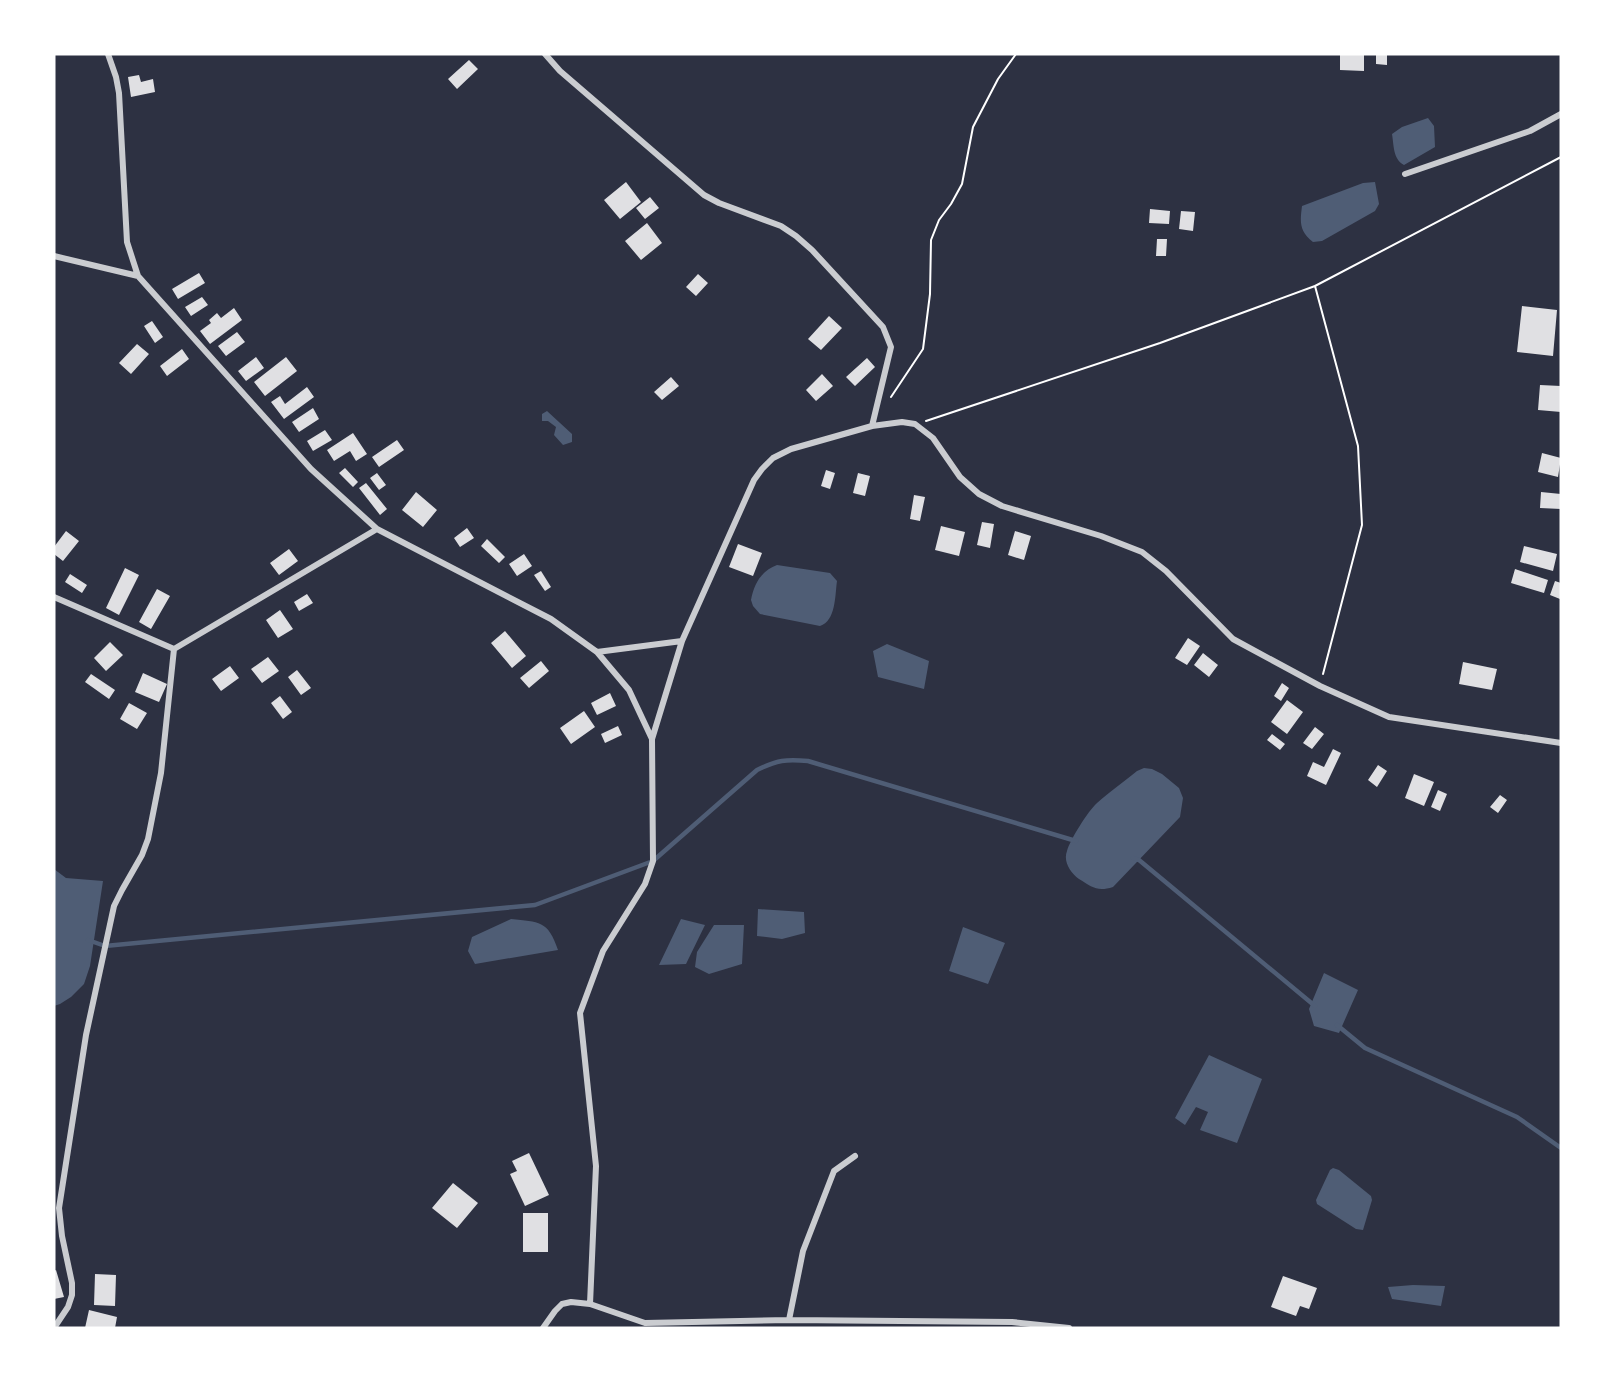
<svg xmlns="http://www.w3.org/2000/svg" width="1615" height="1382" font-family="'Alegreya Sans',sans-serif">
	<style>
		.water { fill: #4f5d75 }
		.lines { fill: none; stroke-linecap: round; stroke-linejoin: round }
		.stream { stroke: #4f5d75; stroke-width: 4.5 }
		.building { fill: #e0e0e3 }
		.path { stroke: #fff; stroke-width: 2 }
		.minor { stroke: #caccd0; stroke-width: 6 }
	</style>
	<rect width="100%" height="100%" fill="#2d3142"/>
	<!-- water -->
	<path class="water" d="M1428,118L1434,126L1435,147L1404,165C1393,159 1394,146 1392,134L1402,127Z
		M1375,182L1379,204L1375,211L1322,241L1313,242C1299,231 1300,222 1302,206L1363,183Z
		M547,411L572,434V442L563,445L554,435L556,427L548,421H542V414Z
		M777,565L830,573L837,581C835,595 836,621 820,626L760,614L753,606L751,600C754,584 761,571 777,565Z
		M887,644L929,661L924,689L878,677L873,651Z
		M1144,768L1152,769L1162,774L1179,788L1183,798L1180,817L1113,887C1097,892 1092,887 1079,879C1070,873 1063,861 1067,851C1070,840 1088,811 1097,803C1109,792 1124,782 1137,771Z
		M54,869L66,878L103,881L90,966L84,984L71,997L60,1004L54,1006Z
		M758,909L804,912L805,933L782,939L757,936Z
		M511,919C539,922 548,920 558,950L475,964L468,951L472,937Z
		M681,919L705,925L686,964L659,965Z
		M714,925H744L742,964L709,974L695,967L697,952Z
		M963,927L1005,943L988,984L949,971Z
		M1324,973L1358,990L1339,1033L1314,1026L1309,1009Z
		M1209,1055L1262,1079L1237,1143L1200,1130L1208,1112L1196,1107L1185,1125L1175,1118Z
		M1333,1168L1339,1170L1371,1196L1372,1200L1363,1230L1356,1229L1317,1204L1316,1200L1330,1170Z
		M1413,1285L1445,1286L1441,1306L1392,1299L1388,1287Z"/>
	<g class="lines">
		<!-- stream -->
		<path class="stream" d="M1133,858L1139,860L1315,1006
			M88,940L105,946L535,905L653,861L757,770C777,760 786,759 808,761L1076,841
			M1337,1025L1365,1048L1517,1117L1561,1148"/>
	</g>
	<!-- building -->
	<path class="building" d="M1340,54H1364V71L1340,70Z
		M1376,54H1387V65L1376,64Z
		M469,60L478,69L457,89L448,79Z
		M139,75L141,82L153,79L155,92L131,97L128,77Z
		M626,182L641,202L620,219L604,200Z
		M650,197L659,208L645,219L636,208Z
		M1150,209L1170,211L1169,224L1149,223Z
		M1181,211L1195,212L1193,231L1179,229Z
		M647,223L662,243L641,260L625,241Z
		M1157,239H1167L1166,256H1156Z
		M199,273L205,283L178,299L172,289Z
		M698,274L708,283L696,296L686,287Z
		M202,297L208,305L191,316L185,307Z
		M1522,306L1557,310L1553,356L1517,352Z
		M234,308L242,320L210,344L200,331L211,323L209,320L217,313L221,318Z
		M829,316L842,328L821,350L808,339Z
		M152,321L163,337L155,343L144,326Z
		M237,332L245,342L226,356L218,346Z
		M137,344L149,354L131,374L119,363Z
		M182,349L189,359L167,376L160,366Z
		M256,357L264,368L246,381L238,371Z
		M286,357L297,371L265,396L254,382Z
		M867,358L875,367L855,386L846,377Z
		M822,374L833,386L816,401L806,390Z
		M671,377L679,386L662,400L654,392Z
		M1540,385L1561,386V412L1538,410Z
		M307,387L314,397L284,419L271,402L280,396L285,404Z
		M313,408L319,419L299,432L292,422Z
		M325,430L332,440L313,451L307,441Z
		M353,433L367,454L356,461L350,451L334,461L327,450Z
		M397,440L404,450L379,467L372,457Z
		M1542,453L1561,458L1558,477L1538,472Z
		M345,468L358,482L353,487L339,473Z
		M826,470L835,473L830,489L821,486Z
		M377,473L386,485L379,490L370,478Z
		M858,473L870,476L865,496L853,493Z
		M366,483L387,509L380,515L359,488Z
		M416,492L437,510L423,527L402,510Z
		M1541,492L1561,494V509L1540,508Z
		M914,495L925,497L920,521L910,519Z
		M982,522L994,524L990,548L977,545Z
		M941,526L965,532L959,556L935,550Z
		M467,528L474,538L460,547L454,538Z
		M66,531L79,541L63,561L54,554V547Z
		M1015,531L1031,536L1024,560L1008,555Z
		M487,539L505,557L499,563L481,546Z
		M738,544L762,553L753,576L729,567Z
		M1524,546L1557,554L1553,571L1520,562Z
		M289,549L298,561L279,575L270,563Z
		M524,554L532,566L517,576L509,564Z
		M125,568L139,575L119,615L106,608Z
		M1515,569L1548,580L1544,593L1511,583Z
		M541,571L551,587L545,591L534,575Z
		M70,574L87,585L82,593L65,582Z
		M1555,581L1561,583L1560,599L1550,595Z
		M157,589L170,596L151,629L139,622Z
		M307,594L313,603L299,611L294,602Z
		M280,610L293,629L278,638L266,620Z
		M505,631L526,656L512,668L491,643Z
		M1188,638L1200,646L1187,665L1175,658Z
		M110,642L123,655L106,671L94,658Z
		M1203,653L1218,665L1209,677L1194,665Z
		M268,657L279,671L262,683L251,669Z
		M541,661L549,671L529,688L520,678Z
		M1463,662L1497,669L1492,690L1459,684Z
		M230,666L239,678L221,691L212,679Z
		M297,670L311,688L301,695L288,677Z
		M143,673L167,684L159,702L135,692Z
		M91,674L115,690L109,699L85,682Z
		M1282,683L1289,688L1281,701L1274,696Z
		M610,693L616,706L597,715L591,703Z
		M280,696L292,712L283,719L271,703Z
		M1287,700L1303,712L1287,734L1271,722Z
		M129,703L147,713L137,729L120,719Z
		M584,711L595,727L571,744L560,728Z
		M618,726L622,735L605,743L601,734Z
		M1315,727L1324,734L1312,749L1303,743Z
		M1272,734L1285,744L1280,750L1267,740Z
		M1333,749L1341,753L1326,785L1307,776L1313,762L1324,767Z
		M1378,765L1387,771L1377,787L1368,780Z
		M1414,774L1434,782L1424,806L1405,798Z
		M1438,790L1447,794L1440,811L1431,807Z
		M1500,795L1507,800L1498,813L1490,807Z
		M529,1153L549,1195L525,1206L510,1174L517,1171L512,1161Z
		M453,1183L478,1203L457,1228L432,1208Z
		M523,1213H548V1252H523Z
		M56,1270L64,1297L54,1299V1271Z
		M95,1274L116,1275L115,1306L94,1305Z
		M1283,1276L1317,1288L1309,1309L1300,1306L1296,1316L1271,1307Z
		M89,1310L117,1317L115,1328H85Z"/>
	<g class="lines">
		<!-- path -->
		<path class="path" d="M891,397L923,349L930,294L931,240L939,220L951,204L962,184L973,127L998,79L1016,54
			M926,421L1160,343L1315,286
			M1323,674L1362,525L1358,446L1315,286L1561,157"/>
		<!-- minor -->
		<path class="minor" d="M108,54L116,77L119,93L127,242L138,276L311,469L377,529L551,619L597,652L682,641
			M545,54L560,71L704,195L719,203L781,226L796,236L812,250L883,327L891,347L872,426
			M1405,174L1530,131L1561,114
			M54,256L138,276
			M54,597L174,649
			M652,739L682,641L754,480L762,469L773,458L791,449L872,426L902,422L915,424L933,438L960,477L979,494L1002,506L1101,536L1142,552L1166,571L1233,639L1320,686L1389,717L1561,743
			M590,1304L596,1166L580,1013L603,951L645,884L653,861L652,739L629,690L597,652
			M789,1320L803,1251L834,1171L855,1156
			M54,1328L68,1307L72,1295V1283L62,1236L59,1208L86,1035L114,906L122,890L142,855L148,839L161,773L174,649L377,529
			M543,1328L555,1311L562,1304L571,1302L590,1304L645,1323L789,1320L1012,1322L1069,1328"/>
	</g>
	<!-- border -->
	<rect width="1615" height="1382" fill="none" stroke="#ffffff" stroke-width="111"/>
</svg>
